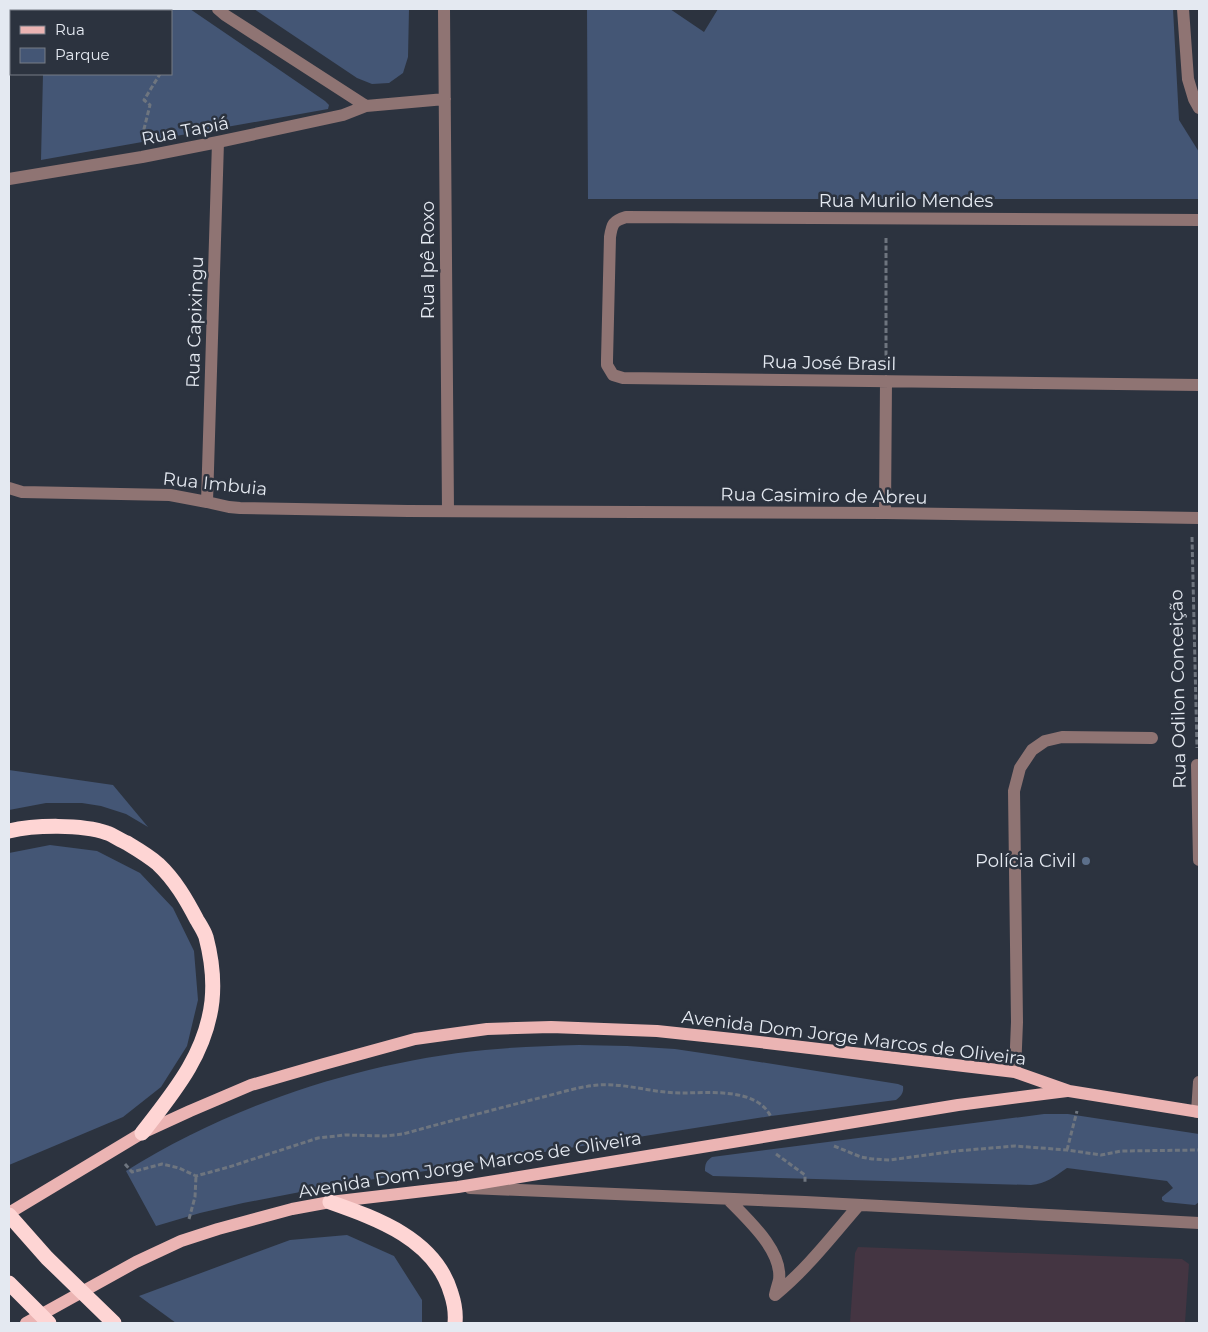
<svg xmlns="http://www.w3.org/2000/svg" width="1208" height="1332" font-family="Montserrat,sans-serif">
	<style>
		.education { fill: #443542 }
		.green { fill: #445675 }
		.lines { fill: none; stroke-linecap: round; stroke-linejoin: round }
		.path { stroke: #6e757f; stroke-width: 3; stroke-dasharray: 5 2.5; stroke-linecap: butt }
		.minor { stroke: #8f7473; stroke-width: 12 }
		.major { stroke: #ebb4b3; stroke-width: 12 }
		.highway { stroke: #fed5d4; stroke-width: 15 }
		.service-dot { fill: #5c6f8a; stroke: #2c333f; stroke-width: 2 }
		.labels { text-anchor: middle; dominant-baseline: central; stroke-width: 5; stroke-linejoin: round; paint-order: stroke }
		.street-label { font-size: 18px; fill: #e4e9f1; stroke: #2c333f }
		.poi-label { font-size: 18px; fill: #e4e9f1; stroke: #2c333f; text-anchor: end }
	</style>
	<rect width="100%" height="100%" fill="#2c333f"/>
	<!-- education -->
	<path class="education" d="M858,1247L1182,1259L1189,1264L1185,1323H850L855,1253Z"/>
	<!-- green -->
	<path class="green" d="M107,9H190L325,101L329,105L328,109L41,160L43,74H171V11H104Z
		M254,9H409L408,57L403,73L389,83L372,84L357,78Z
		M587,9H670L704,32L718,9H1173L1179,120L1199,152V199H588Z
		M9,770L113,785L148,827L126,814L101,806L82,803H46L9,810Z
		M50,845L97,851L140,873L173,908L194,951L198,1000L187,1046L161,1087L123,1117L9,1165V853Z
		M579,1045L627,1046L675,1049L722,1056L898,1084L903,1086C904,1093 901,1096 896,1100L771,1116L331,1186L243,1203L200,1213L156,1226L126,1171C231,1105 362,1062 485,1050C516,1047 548,1046 579,1045Z
		M1044,1114H1068L1199,1134V1202L1195,1205L1165,1202L1162,1200V1197L1173,1188L1167,1181L1067,1168C1055,1176 1046,1184 1031,1185L713,1176L705,1171C705,1164 706,1161 712,1157Z
		M347,1235L394,1256L422,1300V1323H176L139,1296L290,1240Z"/>
	<g class="lines">
		<!-- path -->
		<path class="path" d="M166,11L167,9
			M142,137L150,105L144,100L160,74
			M886,363V237
			M1192,537L1197,748
			M834,1146L861,1157L872,1159L890,1160L956,1151L1015,1146L1067,1150L1101,1155L1121,1151L1199,1150
			M1067,1150L1077,1111
			M776,1154L805,1175V1182
			M125,1164L132,1172L162,1164L179,1168L196,1176L229,1167L318,1138L345,1135L385,1136L403,1134C446,1122 489,1111 531,1100C553,1095 576,1087 598,1085C626,1083 653,1093 681,1093C708,1093 757,1087 771,1117
			M189,1219L195,1197L196,1176"/>
		<!-- minor -->
		<path class="minor" d="M218,9L225,15L366,106
			M444,9L448,511
			M1183,9L1188,79L1194,99L1199,108
			M9,179L142,157L218,142L343,115L366,106L445,99
			M1199,220L626,217C613,221 612,224 610,237L607,360V365L613,375L623,378L1199,385
			M9,488L22,492L170,495L207,502L229,507L240,508L408,511L885,513L1199,518
			M207,502L218,142
			M885,513L886,381
			M1197,765L1199,860
			M1015,1072L1017,1022L1014,791L1020,768L1032,750L1045,741L1062,737L1152,738
			M1197,1112L1199,1082
			M470,1188L805,1202L1199,1223
			M728,1199C746,1218 783,1250 779,1280C778,1284 776,1290 775,1295
			M775,1295C807,1269 832,1236 859,1205"/>
		<!-- major -->
		<path class="major" d="M9,1213L142,1133L190,1111L251,1085L324,1064L415,1039L487,1029L551,1027L657,1031L742,1040L1015,1072L1069,1091L1199,1112
			M26,1323L136,1262L181,1241L218,1229L292,1209L330,1202L458,1187L958,1105L1067,1091"/>
		<!-- highway -->
		<path class="highway" d="M9,831C34,825 82,824 107,833C113,835 120,840 127,843C137,849 149,856 158,864C175,880 186,899 197,920C200,925 204,931 206,937C211,956 214,981 212,1001C206,1054 174,1092 142,1133
			M330,1202C378,1219 435,1239 451,1293C454,1302 456,1313 455,1323
			M9,1215L47,1258L114,1323
			M9,1283L49,1323"/>
	</g>
	<!-- markers -->
	<circle class="service-dot" cx="1086" cy="861" r="5"/>
	<g class="labels">
		<!-- street labels -->
		<g class="street-label">
			<text transform="translate(185 131) rotate(-11)">Rua Tapiá</text>
			<text x="906" y="201">Rua Murilo Mendes</text>
			<text transform="translate(428 260) rotate(-90)">Rua Ipê Roxo</text>
			<text transform="translate(195 322) rotate(-88)">Rua Capixingu</text>
			<text transform="translate(829 363) rotate(1)">Rua José Brasil</text>
			<text transform="translate(215 484) rotate(6)">Rua Imbuia</text>
			<text transform="translate(824 496) rotate(1)">Rua Casimiro de Abreu</text>
			<text transform="translate(1178 689) rotate(-91)">Rua Odilon Conceição</text>
			<text transform="translate(854 1038) rotate(7)">Avenida Dom Jorge Marcos de Oliveira</text>
			<text transform="translate(470 1165) rotate(-9)">Avenida Dom Jorge Marcos de Oliveira</text>
		</g>
		<!-- poi labels -->
		<g class="poi-label">
			<text x="1076" y="861">Polícia Civil</text>
		</g>
	</g>
	<!-- border -->
	<rect width="1208" height="1332" fill="none" stroke="#e4e9f1" stroke-width="20"/>
	<!-- legend -->
	<rect x="10" y="10" width="162" height="65" fill="#2c333f" stroke="#767c86"/>
	<rect x="20" y="26" width="25" height="8" fill="#ebb4b3" stroke="#767c86"/>
	<text x="55" y="35" font-size="15" fill="#e4e9f1">Rua</text>
	<rect x="20" y="48" width="25" height="15" fill="#445675" stroke="#767c86"/>
	<text x="55" y="60" font-size="15" fill="#e4e9f1">Parque</text>
</svg>
